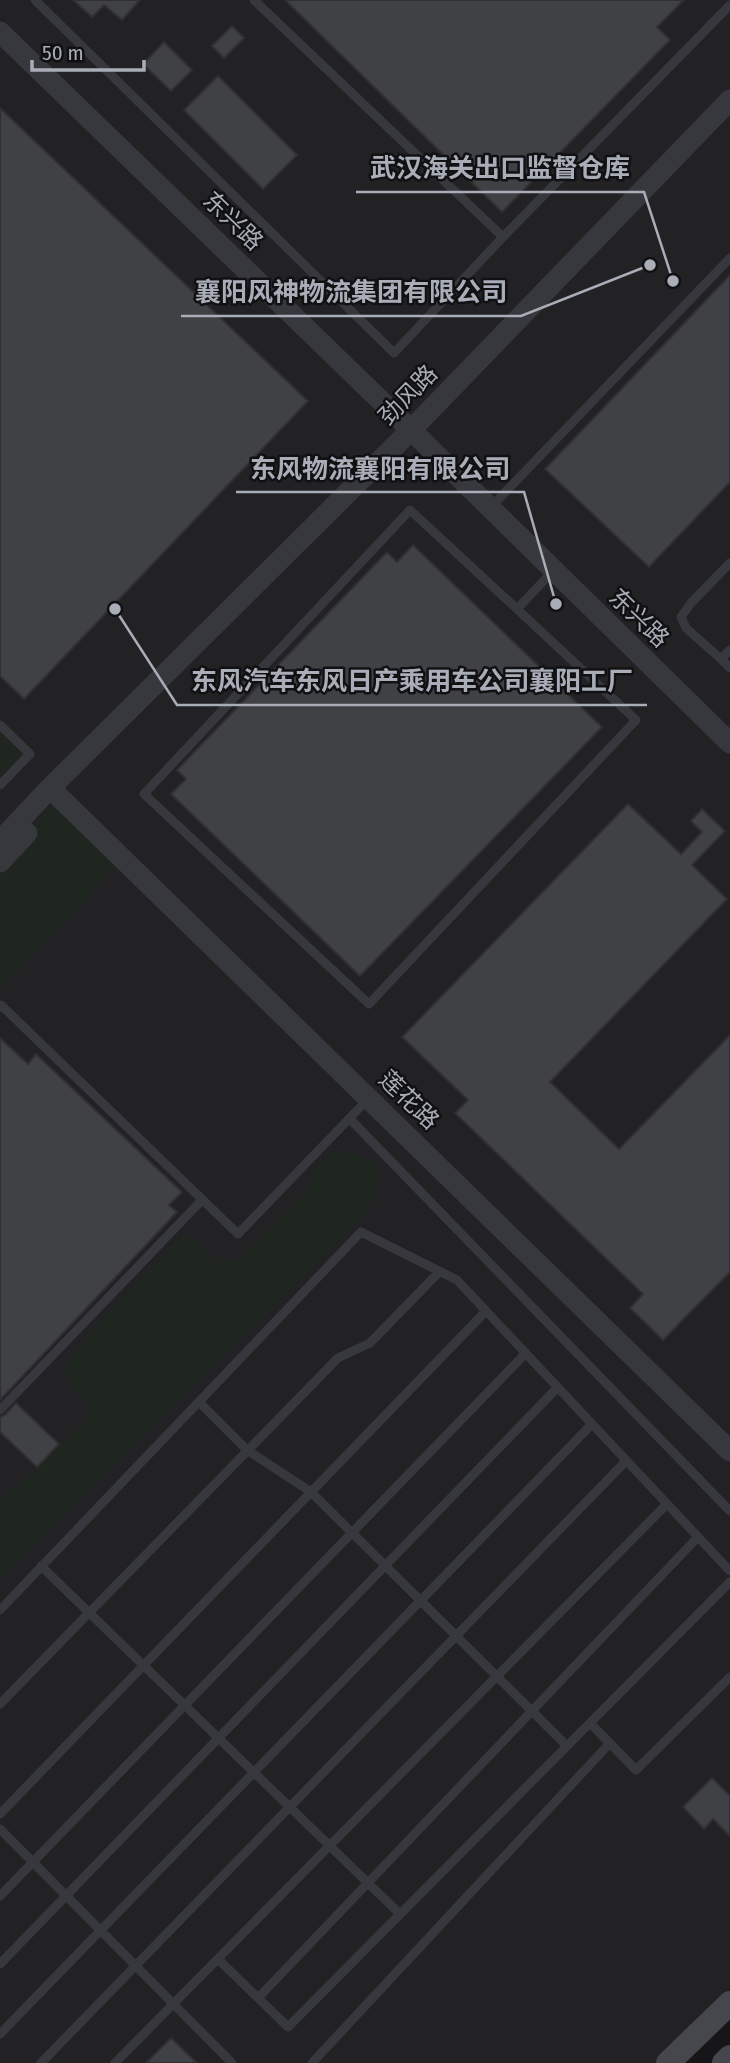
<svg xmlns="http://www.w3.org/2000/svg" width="730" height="2063" font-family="'Fira Sans Condensed','Noto Sans SC',sans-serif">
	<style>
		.built { fill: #222225 }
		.green { fill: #1e261f }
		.building { fill: #404145; stroke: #303034; stroke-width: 2 }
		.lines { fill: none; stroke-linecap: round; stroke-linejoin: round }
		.service { stroke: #37383d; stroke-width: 9 }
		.tertiary { stroke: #37383d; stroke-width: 21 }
		.secondary { stroke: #45474d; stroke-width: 24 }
		.labels { text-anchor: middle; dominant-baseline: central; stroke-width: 5; stroke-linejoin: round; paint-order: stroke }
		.street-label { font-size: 24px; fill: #a8adb8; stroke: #111113 }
		.leader { fill: none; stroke: #a8adb8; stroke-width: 2.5 }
		.callout-dot { fill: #a8adb8; stroke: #111113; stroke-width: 2.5 }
		.callout-label { font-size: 26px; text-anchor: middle; font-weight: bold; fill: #a8adb8; stroke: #111113; stroke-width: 5; stroke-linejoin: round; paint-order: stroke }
	</style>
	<rect width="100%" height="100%" fill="#161618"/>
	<!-- built -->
	<path class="built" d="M0,0H730V2004L669,2063H0Z"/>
	<!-- green -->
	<path class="green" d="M0,725L30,754L0,785Z
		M60,798L123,859L0,990V862Z
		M338,1151L357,1154L376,1166L379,1183L367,1213L0,1579V1501L4,1500L85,1420L90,1409L86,1401L65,1376L67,1364L73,1353L176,1242L189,1235C207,1245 212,1265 234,1262L304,1195L319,1166Z"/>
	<!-- building -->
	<path class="building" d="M73,0H140L122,20L104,5L92,17Z
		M285,0H684L657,27L670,40L502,212Z
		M232,26L244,38L224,58L212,46Z
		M164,42L192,70L171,91L143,64Z
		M218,76L297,155L263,189L184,110Z
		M0,108L308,401L24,699L0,676Z
		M730,275V482L649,567L545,469Z
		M413,545L602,727L360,976L171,794L186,779L177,770L387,552L397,562Z
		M628,804L681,854L702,832L691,821L702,809L725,831L692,865L727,899L550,1082L619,1149L730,1035V1272L663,1340L630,1308L643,1294L455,1113L468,1100L402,1037Z
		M0,1038L28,1064L36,1054L182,1192L169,1205L177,1212L0,1400Z
		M16,1403L59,1444L37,1467L0,1432V1417L5,1415Z
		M712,1778L730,1796V1836L713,1819L704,1829L683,1807Z
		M171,2038L197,2063H146Z"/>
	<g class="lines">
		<!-- service -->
		<path class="service" d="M35,0L394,353L503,237
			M254,0L503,237L730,5
			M491,507L730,258
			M517,609L636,720L369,1004L144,794L410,510L517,609L553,571
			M730,650L721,659L730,668
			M721,659L686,628L681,617L691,603L730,563
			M0,725L30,754L0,785
			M0,1007L1,1005L238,1234L368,1099
			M350,1119L730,1511
			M199,1402L247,1450L311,1492L567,1746
			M0,1410L202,1200
			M41,1566L400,1914
			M0,1610L361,1232L457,1280L730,1571
			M0,1704L338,1358L370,1343L440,1271
			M590,1723L636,1770L730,1677
			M0,1814L486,1311
			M0,1829L232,2063
			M0,1896L526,1353
			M218,1959L288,2027L730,1582
			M0,1964L558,1387
			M258,1998L698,1537
			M0,2034L592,1424
			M41,2063L626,1461
			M115,2063L667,1504
			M312,2063L610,1743"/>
		<!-- tertiary -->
		<path class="tertiary" d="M0,32L411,430L730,743
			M50,788L730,1451
			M0,841L50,788L411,430L730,100
			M0,862L27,833"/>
		<!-- secondary -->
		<path class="secondary" d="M668,2063L730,2003
			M724,2063L730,2057"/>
	</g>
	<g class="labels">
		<!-- street labels -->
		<g class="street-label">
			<text transform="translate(233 221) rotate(44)">东兴路</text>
			<text transform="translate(408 395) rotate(-46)">劲风路</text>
			<text transform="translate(639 618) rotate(44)">东兴路</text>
			<text transform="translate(409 1100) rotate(44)">莲花路</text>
		</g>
	</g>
	<!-- callouts -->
	<path class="leader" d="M673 281L644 192H356M650 265L521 316H181M556 604L524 492H236M115 609L177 705H647"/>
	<g class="callout-dot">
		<circle cx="673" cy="281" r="7"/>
		<circle cx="650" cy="265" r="7"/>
		<circle cx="556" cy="604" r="7"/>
		<circle cx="115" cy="609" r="7"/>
	</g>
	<g class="callout-label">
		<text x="500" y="177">武汉海关出口监督仓库</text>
		<text x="351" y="301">襄阳风神物流集团有限公司</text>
		<text x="380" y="478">东风物流襄阳有限公司</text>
		<text x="412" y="690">东风汽车东风日产乘用车公司襄阳工厂</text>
	</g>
	<!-- scale -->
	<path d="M32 60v10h112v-10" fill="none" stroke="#a8adb8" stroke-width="3.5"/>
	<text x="42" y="60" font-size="21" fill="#a8adb8" stroke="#111113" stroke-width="5" paint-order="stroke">50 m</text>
</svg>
